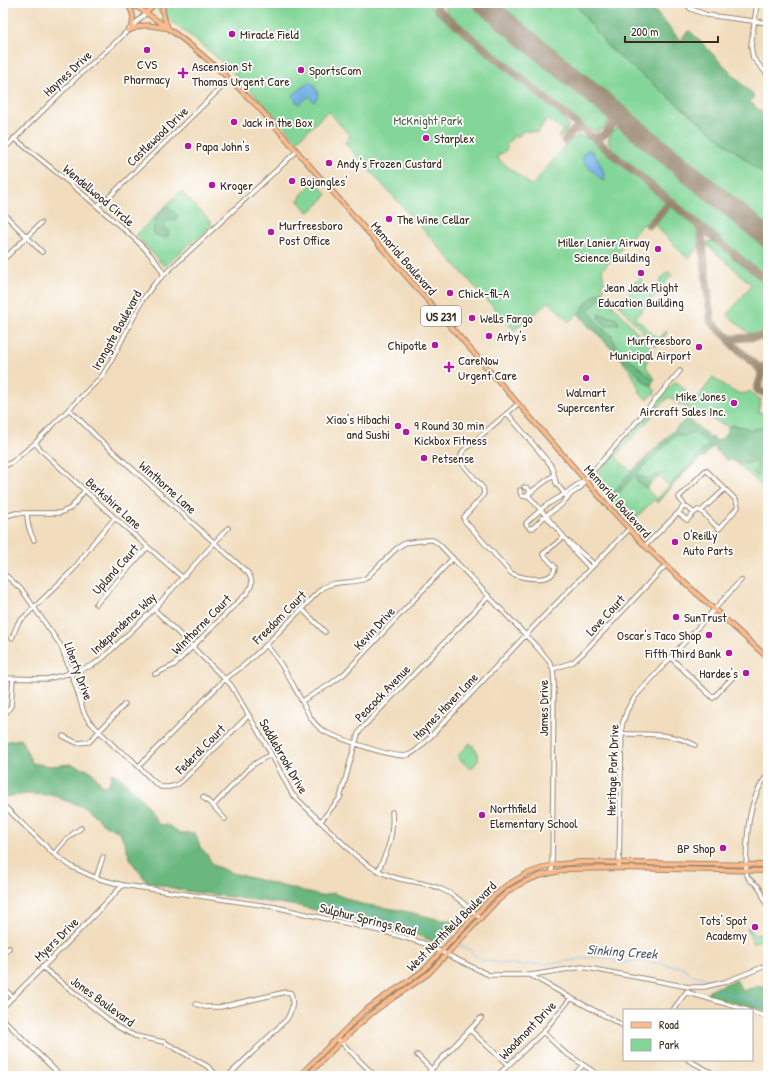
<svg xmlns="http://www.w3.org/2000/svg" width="771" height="1079" font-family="'Patrick Hand',sans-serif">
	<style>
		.green { fill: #83d698; stroke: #5f805b }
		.forest { fill: #6ab780; stroke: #52704f }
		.water { fill: #75b1e7; stroke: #586e82 }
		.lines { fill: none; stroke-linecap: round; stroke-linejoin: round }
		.stream { stroke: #75b1e7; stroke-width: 1 }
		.taxiway { stroke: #96846e; stroke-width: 8 }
		.runway { stroke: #96846e; stroke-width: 21 }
		.minor-casing { stroke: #96846e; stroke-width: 5.5 }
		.major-casing { stroke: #96846e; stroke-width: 6 }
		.minor { stroke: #fff; stroke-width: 3.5 }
		.major { stroke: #fbbb8c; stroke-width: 4 }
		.poi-dot { fill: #b5179e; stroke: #fff; stroke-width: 1.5 }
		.labels { text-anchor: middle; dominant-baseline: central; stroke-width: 3.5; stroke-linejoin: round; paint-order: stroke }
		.shield { fill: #fff; stroke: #766a62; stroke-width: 1 }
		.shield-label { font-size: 12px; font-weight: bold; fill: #3b2a1e }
		.poi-label { font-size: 13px; fill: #3b2a1e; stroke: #fff; text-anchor: start }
		.street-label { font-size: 13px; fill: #3b2a1e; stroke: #fff }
		.park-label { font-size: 13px; fill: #515e43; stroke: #fff }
		.water-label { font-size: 14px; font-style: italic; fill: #4f5964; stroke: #fff }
	</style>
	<rect width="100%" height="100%" fill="#fff"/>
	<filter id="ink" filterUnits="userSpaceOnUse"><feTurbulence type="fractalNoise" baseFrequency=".025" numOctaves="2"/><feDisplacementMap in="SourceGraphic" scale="8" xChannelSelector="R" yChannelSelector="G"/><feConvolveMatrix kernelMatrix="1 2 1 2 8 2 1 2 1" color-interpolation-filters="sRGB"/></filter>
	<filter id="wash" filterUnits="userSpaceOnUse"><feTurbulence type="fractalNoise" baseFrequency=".012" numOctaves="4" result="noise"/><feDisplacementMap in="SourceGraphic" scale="16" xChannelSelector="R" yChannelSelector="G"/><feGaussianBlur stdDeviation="0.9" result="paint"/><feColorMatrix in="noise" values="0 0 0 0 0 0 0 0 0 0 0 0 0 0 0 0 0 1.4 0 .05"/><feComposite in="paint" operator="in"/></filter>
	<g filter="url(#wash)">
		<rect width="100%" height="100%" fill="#f1ddbe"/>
		<!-- green -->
		<path class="green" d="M165,3H427L451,25L560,114L568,126L565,133L561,137H558L563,130L547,119L537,133L532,131H524L517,137L514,136L506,146L508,148L502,154L500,153L497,158L532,186L568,142L579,135L593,141L664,199L665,204L646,224L642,225L602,270L604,282L602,285L605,288L569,322L549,302L514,330L345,143L350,136L328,111L297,141C274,115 252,90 227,67C205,46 181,29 157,10Z
			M444,3H472L610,117L606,126L597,132L583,126L451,18L443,5Z
			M494,3H572L575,4L609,48L768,178V229Z
			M620,126L768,247V278L727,245L638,170L642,175L616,154L608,141L612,132Z
			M315,181L327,194C322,200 316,209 308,212L297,200H300L301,195Z
			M181,191L211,222V226C204,234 195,240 186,247C179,253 173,262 164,266L136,235Z
			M672,207L697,228L700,245L688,259L655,225V223L670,208Z
			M713,241L768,286V334L749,333L727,315L752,285L706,244L708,242Z
			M668,271L672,275L635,318L659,339L666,331L667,333L657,346L654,345L618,304L635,286L632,283L635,281L636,282L640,278L644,282L641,286L648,293L661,280V279Z
			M604,295L651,348L652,350C651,354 650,356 648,359C643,367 650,373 655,378L654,380L626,356L615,344L611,335L601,327L588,311Z
			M623,359L641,377L645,383L651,385L656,392L647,399C639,396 638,385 634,378C631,372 627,367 623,362Z
			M713,377C722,383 738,400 750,391L756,397L761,399L758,412L768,414V427L765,429L761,428L750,430L744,427L733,425L729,427L677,403L669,397C662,402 659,408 654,414C642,427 629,441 617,454L616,457L625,466L631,471L634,469L609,497L595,480V476L665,392L675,382H676L683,387V389L694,398L696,396L698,398Z
			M691,432L701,437L709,444L669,486L660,477L651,483L647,489L656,498L630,523L611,501L638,472L677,434Z
			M735,461L744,464L751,461L758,463L756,469L765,471L768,465V492Z
			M470,743C481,753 481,759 471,769L458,758V755Z
			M749,927L754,935L761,933L763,938L753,944L747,928Z"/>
		<!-- forest -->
		<path class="forest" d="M572,3H648L680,40L689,30L754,96L750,102L768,118V178L609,48L575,4Z
			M167,206L177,215V219L175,221L169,220L165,222L164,227L169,232L168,236L166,238L160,237L154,234C151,222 159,214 167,206Z
			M602,292L604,295L588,311L601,327L611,335L615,344L626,356L654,380L651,385L645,383L632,368L617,355L595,331L589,327L579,314C584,306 592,294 602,292Z
			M599,314C606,315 610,318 616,318L619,324L607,326L599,319Z
			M687,418L710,437L718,441L724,437L729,427L733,425L744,427L750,430L761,428L768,429V445L766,446L767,451L760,452L768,460C768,469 764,472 758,477L753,473L756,469L758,463L751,462L744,464L731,460H727L713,447L710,449L705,456L701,458L684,473L657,503L655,501L709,444L701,437L691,432L685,437L677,434L638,472L612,500L609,497L634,469Z
			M659,473L660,476L651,480L645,488L641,485L635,478L638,475C648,480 649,478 659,473Z
			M21,739L32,763L50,766L71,764L91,771L102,786L109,785L112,773L120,777L130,787L145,803L158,824L170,826L180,833H195L200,847L206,853L213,865L232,873L321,896L333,893L361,904L400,910L441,920H465L451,937L437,943L417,935L383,926L299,906L186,891L147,882L131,861L125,844L120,832L105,825L86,808L66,801L53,795L27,794L3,797V742Z
			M736,980L743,991L755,987L768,985V1012C749,1003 726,1005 708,994L709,990Z"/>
		<!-- water -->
		<path class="water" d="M310,81C316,88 322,94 314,102L309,96L299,104L292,96Z
			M587,150L592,151C599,161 604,169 605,181L601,179L584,163L582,158L584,153Z"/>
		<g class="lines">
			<!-- stream -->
			<path class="stream" d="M332,905L376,913L404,923L426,927L437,937L448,941
				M459,945L470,950L478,959L493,962L519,965L546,964L581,959L592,957H603L622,963L642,960L666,965L683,967L691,974L706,979L710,984
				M713,986L718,991L739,996L759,1004H768"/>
			<!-- taxiway -->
			<path class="taxiway" d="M437,3V6L438,10L768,282
				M613,110L616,115L615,121
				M593,137C604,140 609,129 615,121C619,119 622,120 626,121
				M565,141C570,134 573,128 583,129
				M649,225L669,204L673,203
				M698,225L701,230L711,322L730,339L768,336
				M728,338L733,345L758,367
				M768,367H758C765,373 759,382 757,389L759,391L768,394"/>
			<!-- runway -->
			<path class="runway" d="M483,3L768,238"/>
		</g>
	</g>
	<g filter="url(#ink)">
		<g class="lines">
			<defs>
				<path id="minor" d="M685,3L691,9L707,15L768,23
					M757,3L751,46L753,58L768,75
					M14,138C48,165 82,192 114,221C130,234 156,256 164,275
					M3,150L77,77L117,41L146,13
					M3,190H4
					M97,205L104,202L230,79
					M3,213L42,252
					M3,260L41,223
					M518,404L463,451C461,455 460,457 461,462L483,488L484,493L482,497L464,517V520L511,573C521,578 554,585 555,567L543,554L564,537
					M69,409L96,436L248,573C253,581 253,585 247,593L174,665L155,674
					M507,413L550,464L553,470L556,483L568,498
					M35,443L41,450L115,518L182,577
					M3,467L12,462L35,443L102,376L109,365L139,307L143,299L155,283L297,151
					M520,490C521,505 538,489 524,487
					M530,493L531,492L554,475
					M528,495L564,537L574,551L590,568
					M701,511L725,489
					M27,513C27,523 29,531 34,540
					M678,513L687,520L694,513
					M3,517L16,513H60L71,508L85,490
					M527,525L526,524L527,522L545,506L563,495L584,480
					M529,528H533L545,516L560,506L571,494L579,489L582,486L585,480L640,418L680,371
					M569,542L594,564
					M645,546L680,511L684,505L683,503L679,498V497L706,470L736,500L738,507L719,529L701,511L698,510L694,513L688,508L683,507
					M3,573L22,590L61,646L76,687L84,713L89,721L117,749L129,757L153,781L161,787H169L177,785L183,780L249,715
					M96,604L148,547
					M154,609L231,685L269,750L292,794L352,852C365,865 381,874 400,879C413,882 428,883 441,889C457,895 468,908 480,918
					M302,609L325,632
					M12,638L18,623L74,569L93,543L115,518
					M266,645C279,659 288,675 297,692C306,708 310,724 327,733C343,739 395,760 408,755C417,752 425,742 432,735L540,620L629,529
					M671,658L713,698L732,678
					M553,669L573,662L582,654L666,565
					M3,678L47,679L71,673L93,665L104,657L154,609L228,528
					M302,701L329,685L344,674L453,558
					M3,717L11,706L13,679
					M622,734C647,734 672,733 695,745
					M63,736L77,743L89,742L125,704
					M139,766L225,679L243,666L266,645L322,588C335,580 351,584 365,579L397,548L405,543L427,540H433L439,544L536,646L549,661L553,669L554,681L552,872
					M768,774C746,802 747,837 746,871C748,884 755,880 760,889C763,895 765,902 768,908
					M203,797L213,806
					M3,805L54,854L72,867L96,878L123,885L275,907L389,933L423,943L489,975H531L582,967L689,987H704L725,982L768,965
					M225,819L213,806L251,766L271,754
					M320,822L340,798L358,734L362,728L489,596
					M54,854C62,843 70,835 81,828
					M619,865L622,725L627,710L635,697L741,580
					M378,871C388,849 394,837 392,812
					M96,878L103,857
					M3,954L9,948
					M42,967L118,1027L135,1036L164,1042L207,1066L218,1076
					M532,976L571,998L624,1026
					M3,988L13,997
					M686,992L747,1010
					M196,1004L205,1007H220L286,992L291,993C294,1003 292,1010 287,1019L228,1076
					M3,1007L71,939L123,885
					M673,1010L687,991
					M752,1012L768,1017
					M3,1019L61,1076
					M470,1030L508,1065
					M543,1032L564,1052L600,1076
					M337,1038L373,1074
					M417,1055L432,1070
					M688,1060L718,1076
					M425,1076L481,1018
					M497,1076L543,1032L571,998
					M573,1076L583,1065"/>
				<path id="major" d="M127,3C133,12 135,18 131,28
					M130,3C145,12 160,22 173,32C205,55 233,82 260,109L607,505L645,546L663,563L768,658
					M163,3C161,12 165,20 168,28
					M146,13L156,3
					M128,31C146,23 146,25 166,28
					M299,1076L363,1012L382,998L410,980L425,969L491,898L507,885L526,874L552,865L581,862L768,865
					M307,1076C329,1054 352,1029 376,1010C393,997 412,986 429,973L496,902L510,890L524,882L539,876L568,869L619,868L768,871"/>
			</defs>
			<!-- minor casing -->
			<use href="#minor" class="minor-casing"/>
			<!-- major casing -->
			<use href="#major" class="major-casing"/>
			<!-- minor -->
			<use href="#minor" class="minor"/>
			<!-- major -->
			<use href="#major" class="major"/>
		</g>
	</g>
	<!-- markers -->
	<g class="poi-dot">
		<circle cx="232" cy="34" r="4"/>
		<circle cx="147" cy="50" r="4"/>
		<circle cx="301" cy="70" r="4"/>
		<path d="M181 67h4v4h4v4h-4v4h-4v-4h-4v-4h4z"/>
		<circle cx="234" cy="122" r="4"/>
		<circle cx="426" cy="138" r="4"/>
		<circle cx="188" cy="146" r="4"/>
		<circle cx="329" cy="163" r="4"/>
		<circle cx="292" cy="181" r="4"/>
		<circle cx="212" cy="185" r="4"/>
		<circle cx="389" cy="219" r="4"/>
		<circle cx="271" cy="232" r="4"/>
		<circle cx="658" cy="249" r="4"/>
		<circle cx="641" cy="273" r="4"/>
		<circle cx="450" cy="293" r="4"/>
		<circle cx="472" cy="318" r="4"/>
		<circle cx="489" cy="336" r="4"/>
		<circle cx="435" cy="345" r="4"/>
		<circle cx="699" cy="347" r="4"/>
		<path d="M447 361h4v4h4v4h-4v4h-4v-4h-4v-4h4z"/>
		<circle cx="586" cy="378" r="4"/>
		<circle cx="734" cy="403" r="4"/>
		<circle cx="398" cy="426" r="4"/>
		<circle cx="406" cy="432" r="4"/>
		<circle cx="424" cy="458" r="4"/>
		<circle cx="675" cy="542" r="4"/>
		<circle cx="676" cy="617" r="4"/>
		<circle cx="709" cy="635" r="4"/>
		<circle cx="729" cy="653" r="4"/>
		<circle cx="746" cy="673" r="4"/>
		<circle cx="482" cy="815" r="4"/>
		<circle cx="723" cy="848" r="4"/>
		<circle cx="755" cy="927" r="4"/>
	</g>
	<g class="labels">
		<!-- shield labels -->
		<rect class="shield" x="421" y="306" width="40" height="20" rx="3"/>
		<g class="shield-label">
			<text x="441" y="316">US 231</text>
		</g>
		<!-- poi labels -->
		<g class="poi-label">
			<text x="240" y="34">Miracle Field</text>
			<text x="147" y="64" text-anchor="middle">CVS<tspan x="147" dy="15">Pharmacy</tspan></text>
			<text x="192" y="66">Ascension St<tspan x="192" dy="15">Thomas Urgent Care</tspan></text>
			<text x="309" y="70">SportsCom</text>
			<text x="242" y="122">Jack in the Box</text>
			<text x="434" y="138">Starplex</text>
			<text x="196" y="146">Papa John's</text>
			<text x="337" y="163">Andy's Frozen Custard</text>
			<text x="300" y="181">Bojangles'</text>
			<text x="220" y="185">Kroger</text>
			<text x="397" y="219">The Wine Cellar</text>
			<text x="279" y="225">Murfreesboro<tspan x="279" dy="15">Post Office</tspan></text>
			<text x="650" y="242" text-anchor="end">Miller Lanier Airway<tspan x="650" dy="15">Science Building</tspan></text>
			<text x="641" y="287" text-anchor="middle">Jean Jack Flight<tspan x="641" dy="15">Education Building</tspan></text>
			<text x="458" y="293">Chick-fil-A</text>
			<text x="480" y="318">Wells Fargo</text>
			<text x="497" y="336">Arby's</text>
			<text x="691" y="340" text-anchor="end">Murfreesboro<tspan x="691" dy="15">Municipal Airport</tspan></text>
			<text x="427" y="345" text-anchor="end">Chipotle</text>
			<text x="458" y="360">CareNow<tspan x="458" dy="15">Urgent Care</tspan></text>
			<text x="586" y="392" text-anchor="middle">Walmart<tspan x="586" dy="15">Supercenter</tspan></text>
			<text x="726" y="396" text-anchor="end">Mike Jones<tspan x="726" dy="15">Aircraft Sales Inc.</tspan></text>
			<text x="390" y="419" text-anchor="end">Xiao's Hibachi<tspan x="390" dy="15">and Sushi</tspan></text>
			<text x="414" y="425">9 Round 30 min<tspan x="414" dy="15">Kickbox Fitness</tspan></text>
			<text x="432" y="458">Petsense</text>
			<text x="683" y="535">O'Reilly<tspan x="683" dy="15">Auto Parts</tspan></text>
			<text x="684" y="617">SunTrust</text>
			<text x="701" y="635" text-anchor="end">Oscar's Taco Shop</text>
			<text x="721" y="653" text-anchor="end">Fifth Third Bank</text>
			<text x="738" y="673" text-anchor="end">Hardee's</text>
			<text x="490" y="808">Northfield<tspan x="490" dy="15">Elementary School</tspan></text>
			<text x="715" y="848" text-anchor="end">BP Shop</text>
			<text x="747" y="920" text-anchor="end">Tots' Spot<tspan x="747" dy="15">Academy</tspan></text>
		</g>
		<!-- street labels -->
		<g class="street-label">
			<text transform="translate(67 73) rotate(-43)">Haynes Drive</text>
			<text transform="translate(157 136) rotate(-44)">Castlewood Drive</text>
			<text transform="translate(99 195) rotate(40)">Wendellwood Circle</text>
			<text transform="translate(404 258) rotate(49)">Memorial Boulevard</text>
			<text transform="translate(116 330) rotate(-61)">Irongate Boulevard</text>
			<text transform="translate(168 487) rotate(42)">Winthorne Lane</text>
			<text transform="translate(618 501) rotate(48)">Memorial Boulevard</text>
			<text transform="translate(114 503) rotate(42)">Berkshire Lane</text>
			<text transform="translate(115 569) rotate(-48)">Upland Court</text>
			<text transform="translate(605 615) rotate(-47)">Love Court</text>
			<text transform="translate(279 617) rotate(-45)">Freedom Court</text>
			<text transform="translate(123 623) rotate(-43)">Independence Way</text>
			<text transform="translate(201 624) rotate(-45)">Winthorne Court</text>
			<text transform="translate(374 628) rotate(-47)">Kevin Drive</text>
			<text transform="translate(79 671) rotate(70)">Liberty Drive</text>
			<text transform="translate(382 693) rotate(-46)">Peacock Avenue</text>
			<text transform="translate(445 706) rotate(-46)">Haynes Haven Lane</text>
			<text transform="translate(543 708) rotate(-90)">James Drive</text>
			<text transform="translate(200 749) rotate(-45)">Federal Court</text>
			<text transform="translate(284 756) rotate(60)">Saddlebrook Drive</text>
			<text transform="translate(612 770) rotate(-88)">Heritage Park Drive</text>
			<text transform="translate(368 919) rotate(14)">Sulphur Springs Road</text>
			<text transform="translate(451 926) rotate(-45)">West Northfield Boulevard</text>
			<text transform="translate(56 939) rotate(-45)">Myers Drive</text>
			<text transform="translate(103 1001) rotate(36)">Jones Boulevard</text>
			<text transform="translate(527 1030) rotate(-46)">Woodmont Drive</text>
		</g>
		<!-- park labels -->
		<g class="park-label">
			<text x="428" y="120">McKnight Park</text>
		</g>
		<!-- water labels -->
		<g class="water-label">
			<text transform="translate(622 951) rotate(4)">Sinking Creek</text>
		</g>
	</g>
	<!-- margin -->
	<rect width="771" height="1079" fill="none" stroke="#fff" stroke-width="16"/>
	<!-- legend -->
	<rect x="623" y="1009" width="130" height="52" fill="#ffffff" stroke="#b1aaa5"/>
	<rect x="631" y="1022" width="20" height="6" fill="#fbbb8c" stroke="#b1aaa5"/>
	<text x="659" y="1029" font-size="12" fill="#3b2a1e">Road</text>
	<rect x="631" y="1039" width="20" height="12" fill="#83d698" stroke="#b1aaa5"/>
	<text x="659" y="1049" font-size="12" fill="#3b2a1e">Park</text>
	<!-- scale -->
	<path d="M625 36v6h93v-6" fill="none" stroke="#3b2a1e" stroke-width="2"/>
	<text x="631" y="36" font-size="12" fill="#3b2a1e" stroke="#ffffff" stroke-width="3" paint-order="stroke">200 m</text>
</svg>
